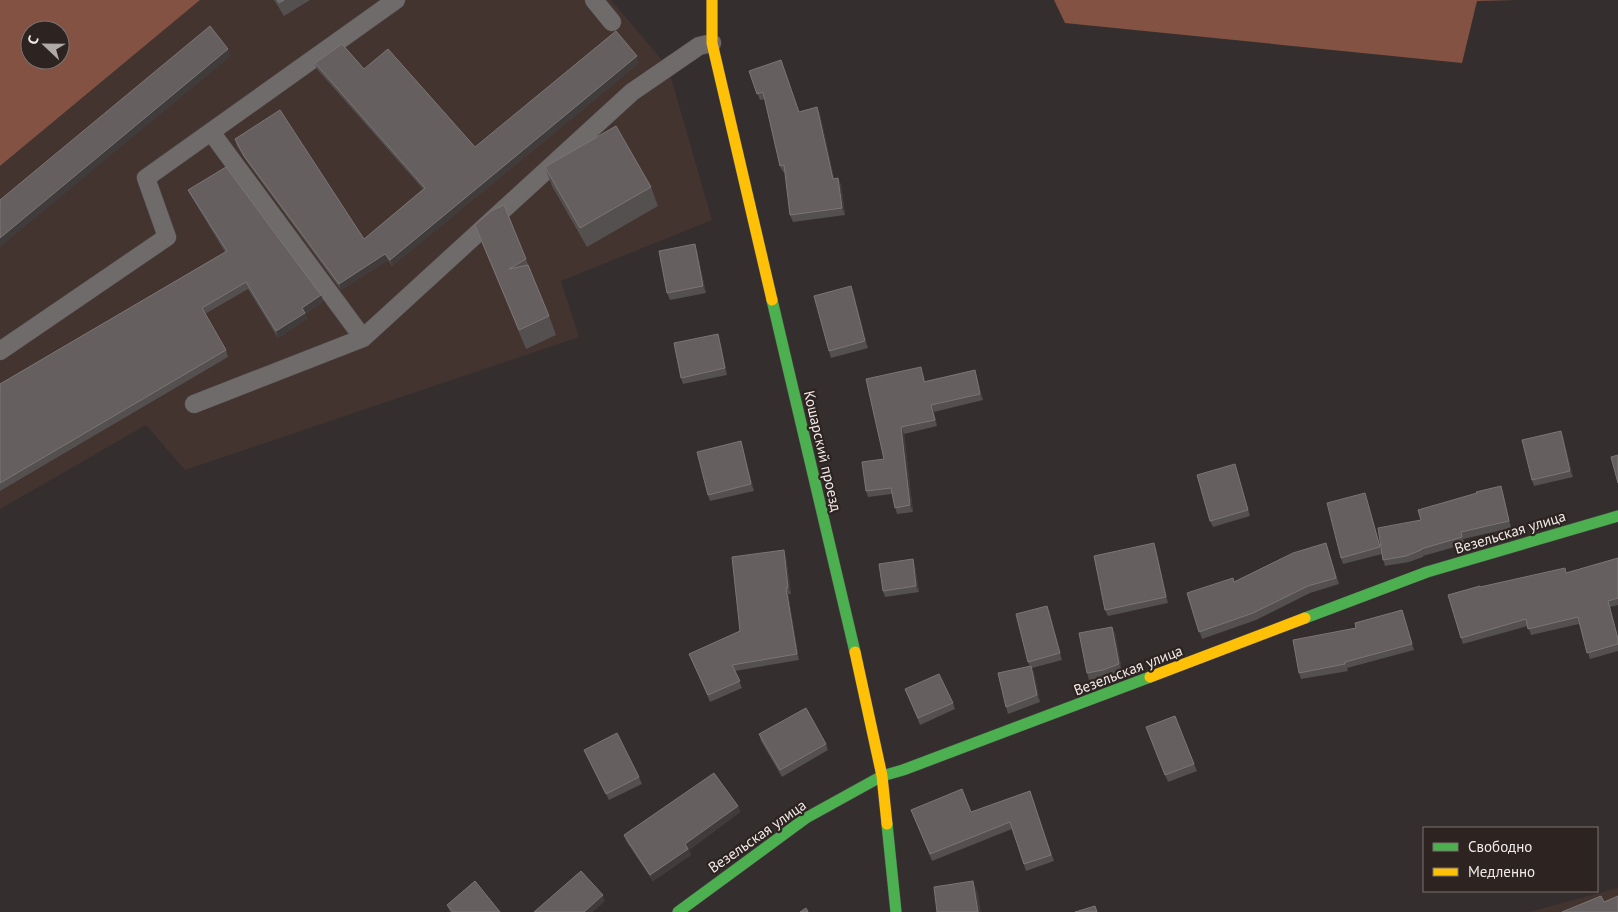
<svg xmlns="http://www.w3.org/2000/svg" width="1618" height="912" font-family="'PT Sans',sans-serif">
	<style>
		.built { fill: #433430 }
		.forest { fill: #835243; fill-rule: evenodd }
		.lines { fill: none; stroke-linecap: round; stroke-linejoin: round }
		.lane-casing { stroke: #4f4a49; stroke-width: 19 }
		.fast-casing { stroke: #4f4a49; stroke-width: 12 }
		.slow-casing { stroke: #4f4a49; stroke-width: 12 }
		.lane { stroke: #6f6b6a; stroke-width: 18 }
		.fast { stroke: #4caf50; stroke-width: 11 }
		.slow { stroke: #ffc107; stroke-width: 11 }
		.wall { fill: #54504f }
		.shaded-wall { fill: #403c3b }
		.building { fill: #65605f; stroke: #7b7675 }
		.labels { text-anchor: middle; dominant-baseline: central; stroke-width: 4.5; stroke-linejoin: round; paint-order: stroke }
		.street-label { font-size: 15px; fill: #f1eae9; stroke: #2d2421 }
	</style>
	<rect width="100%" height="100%" fill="#342f2e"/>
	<!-- built -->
	<path class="built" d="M200,0H611L668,67L712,220L561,281L579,337L185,470L146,425L0,509V166Z
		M1618,888V912H1529Z"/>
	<!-- forest -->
	<path class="forest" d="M0,0H200L0,166ZM30,30H60V60H30Z
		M1054,0H1515L1477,1L1462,63L1065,23Z"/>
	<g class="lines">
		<defs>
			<path id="lane" d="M594,0L612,22
				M211,132L363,338
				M0,351L167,237L146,178L396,0
				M194,404L363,338L632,92L699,46L712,43"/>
			<path id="fast" d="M772,300L855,652
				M1305,618L1427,572L1618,516
				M887,824L896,912
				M678,912L806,818L882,776L903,770L1150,677"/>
			<path id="slow" d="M712,0V43L772,300
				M855,652L882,776L887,824
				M1150,677L1305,618"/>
		</defs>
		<!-- lane casing -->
		<use href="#lane" class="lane-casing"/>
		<!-- fast casing -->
		<use href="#fast" class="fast-casing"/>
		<!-- slow casing -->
		<use href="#slow" class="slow-casing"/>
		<!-- lane -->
		<use href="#lane" class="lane"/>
		<!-- fast -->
		<use href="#fast" class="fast"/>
		<!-- slow -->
		<use href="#slow" class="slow"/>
	</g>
	<!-- wall -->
	<path class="wall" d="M274,0H310L284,16Z
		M315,63L364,69L475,147L639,63L392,266L388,260L341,290L247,162L237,146L235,139L364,239L423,189L317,69Z
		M749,71L799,112L817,107L820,114L834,179L838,178L841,185L845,215L793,222L790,215L785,172H783L780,166L765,99L760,100Z
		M545,167L651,187L658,206L587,247L552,186Z
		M188,190L321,295L323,302L305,314L307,319L278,338L248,289L205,314L226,350L228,357L0,491V384L225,252L191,196Z
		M504,205L549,316L556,335L526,349L482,243L475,225Z
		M697,251L706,293L670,300L667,293Z
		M851,286L868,348L831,358L829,351Z
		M720,341L727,375L683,384L681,378Z
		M975,370L977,377L983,400L934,412L937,426L904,434L913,512L897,514L892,494L868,497L866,491L884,459L923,373L925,381Z
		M1563,437L1573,477L1534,486L1532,480Z
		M743,448L754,491L710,501L708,495Z
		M1237,471L1250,516L1213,527L1210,521Z
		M1503,493L1511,528L1463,539L1465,544L1423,556V557L1409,562L1385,566L1382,554L1343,564L1341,558L1367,499L1382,553Z
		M1156,549L1168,603L1108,616L1105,610Z
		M1328,549L1339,584L1310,593L1256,620L1202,639L1187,593L1234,582Z
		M786,557L791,594H788L799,660L735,671L742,688L710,702L689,654L740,631Z
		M1618,558V605L1610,607L1618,637V651L1590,659L1579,624L1531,635L1528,626L1463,644L1461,638L1480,587L1566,573Z
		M913,559L915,566L919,592L885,597L883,591Z
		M1047,606L1062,660L1032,668L1034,673L1040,702L1008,714L1006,707L1030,666L1028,662Z
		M1402,610L1414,650L1347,668L1348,671L1301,679L1299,673Z
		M1115,633L1122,671L1105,677L1089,680L1087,673Z
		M905,689L953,703L955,709L920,725Z
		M1175,716L1197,771L1168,782L1146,727Z
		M759,734L826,744L828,750L782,777L761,741Z
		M584,750L639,777L642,784L609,800Z
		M1030,791L1054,861L1026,871L1012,829L932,861L911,810L971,812Z
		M738,806L740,812L689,850L691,855L653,881L626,841L624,835Z
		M447,905L500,912H450Z"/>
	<!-- shaded-wall -->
	<path class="shaded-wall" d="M228,49L231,56L0,247V238Z
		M637,56L639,63L392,266L390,260Z
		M817,107L820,114L836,186L833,179Z
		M838,178L841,185L845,215L842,208Z
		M695,244L697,251L706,293L703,286Z
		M385,254L388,260L341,290L339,284Z
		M851,286L854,293L868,348L865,341Z
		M321,295L323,302L305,314L307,319L278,338L276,331L302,308Z
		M718,334L720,341L727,375L725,368Z
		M975,370L977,377L983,400L980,394Z
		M931,405L934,412L937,426L935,420Z
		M901,427L904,434L913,512L910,505Z
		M1561,431L1563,437L1573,477L1570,471Z
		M741,441L743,448L754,491L751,484Z
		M1154,543L1156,549L1168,603L1166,597Z
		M784,550L786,557L791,594L788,588Z
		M913,559L915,566L919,592L916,586Z
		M786,588L788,594L799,660L797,654Z
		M1047,606L1050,612L1062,660L1060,653Z
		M1402,610L1405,617L1414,650L1412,644Z
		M1112,627L1115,633L1122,671L1119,664Z
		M1031,666L1034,673L1040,702L1037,695Z
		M738,806L740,812L689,850L691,855L653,881L650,875L685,844Z
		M973,881L978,894L981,912H978Z
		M603,895L605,901L593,912H584Z"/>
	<!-- building -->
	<path class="building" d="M277,0H284L279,3Z
		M210,26L228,49L0,238V200Z
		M616,31L637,56L390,260L385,254L339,284L244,156L235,139L280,110L364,239L425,188L315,63L342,44L364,69L388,49L475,147Z
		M781,60L799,112L817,107L833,179L838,178L842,208L790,215L784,165L780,166L763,92L757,94L749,71Z
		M616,126L651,187L580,228L545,167Z
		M226,167L321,295L302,308L305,313L276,331L246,282L202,308L226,350L0,483V384L227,251L188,190Z
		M504,205L526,259L509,269L528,265L549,316L519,330L475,225L491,211Z
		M695,244L703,286L667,293L659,251Z
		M851,286L865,341L829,351L814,296Z
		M718,334L725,368L681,378L674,343Z
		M921,367L924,382L975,370L980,394L931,405L935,420L901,427L910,505L895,508L891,488L866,491L862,462L884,459L866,379Z
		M1561,431L1570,471L1532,480L1522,440Z
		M741,441L751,484L708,495L697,452Z
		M1618,455V483L1611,457Z
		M1235,464L1248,510L1210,521L1197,475Z
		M1501,486L1509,521L1461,532L1462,537L1421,549V550L1406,556L1383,560L1378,528L1421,520L1418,510L1477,493L1476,492Z
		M1365,493L1380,547L1341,558L1327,503Z
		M1154,543L1166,597L1105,610L1094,556Z
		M1326,543L1336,578L1308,586L1253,613L1199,632L1187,593L1233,578L1234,582L1293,553Z
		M784,550L788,588H786L797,654L732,665L740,681L708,695L689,654L740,631L732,557Z
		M1618,558V598L1608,601L1618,639V644L1587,653L1578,617L1528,629L1526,619L1461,638L1448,595L1480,586V587L1565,568L1566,573Z
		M913,559L916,586L883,591L879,564Z
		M1047,606L1060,653L1028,662L1016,614Z
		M1402,610L1412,644L1345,662V664L1299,673L1293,640L1356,628L1355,623Z
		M1112,627L1119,664L1103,670L1087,673L1079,633Z
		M1031,666L1037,695L1006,707L998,673Z
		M939,674L953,703L918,718L905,689Z
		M806,708L826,744L780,770L759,734Z
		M1175,716L1194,764L1165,775L1146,727Z
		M617,733L639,777L606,794L584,750Z
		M714,773L738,806L685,844L688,849L650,875L624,835Z
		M962,789L971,812L1030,791L1051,855L1024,864L1010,822L930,854L911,810Z
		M581,871L603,895L584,912H534Z
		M475,881L500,912H453L447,905Z
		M973,881L978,912H937L934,887Z
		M1601,896L1604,902L1618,896V912H1562Z
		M1095,906L1097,912H1075Z
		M806,908L808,912H800Z"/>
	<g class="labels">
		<!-- street labels -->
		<g class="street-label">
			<text transform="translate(823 451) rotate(77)">Кошарский проезд</text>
			<text transform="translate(1510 532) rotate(-17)">Везельская улица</text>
			<text transform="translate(1128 670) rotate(-21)">Везельская улица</text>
			<text transform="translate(757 836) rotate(-35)">Везельская улица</text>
		</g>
	</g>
	<!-- legend -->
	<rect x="1423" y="827" width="175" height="65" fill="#2d2421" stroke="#7b7371"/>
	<rect x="1433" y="843" width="25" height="8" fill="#4caf50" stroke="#7b7371"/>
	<text x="1468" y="852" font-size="15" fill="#f1eae9">Свободно</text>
	<rect x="1433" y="868" width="25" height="8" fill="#ffc107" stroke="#7b7371"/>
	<text x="1468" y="877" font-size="15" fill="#f1eae9">Медленно</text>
	<!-- north arrow -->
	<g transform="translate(45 45) rotate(292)"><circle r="24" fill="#2d2421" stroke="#7b7371"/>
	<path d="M0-4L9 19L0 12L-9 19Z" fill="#afa9a8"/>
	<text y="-8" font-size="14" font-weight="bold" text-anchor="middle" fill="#f1eae9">С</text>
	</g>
</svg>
